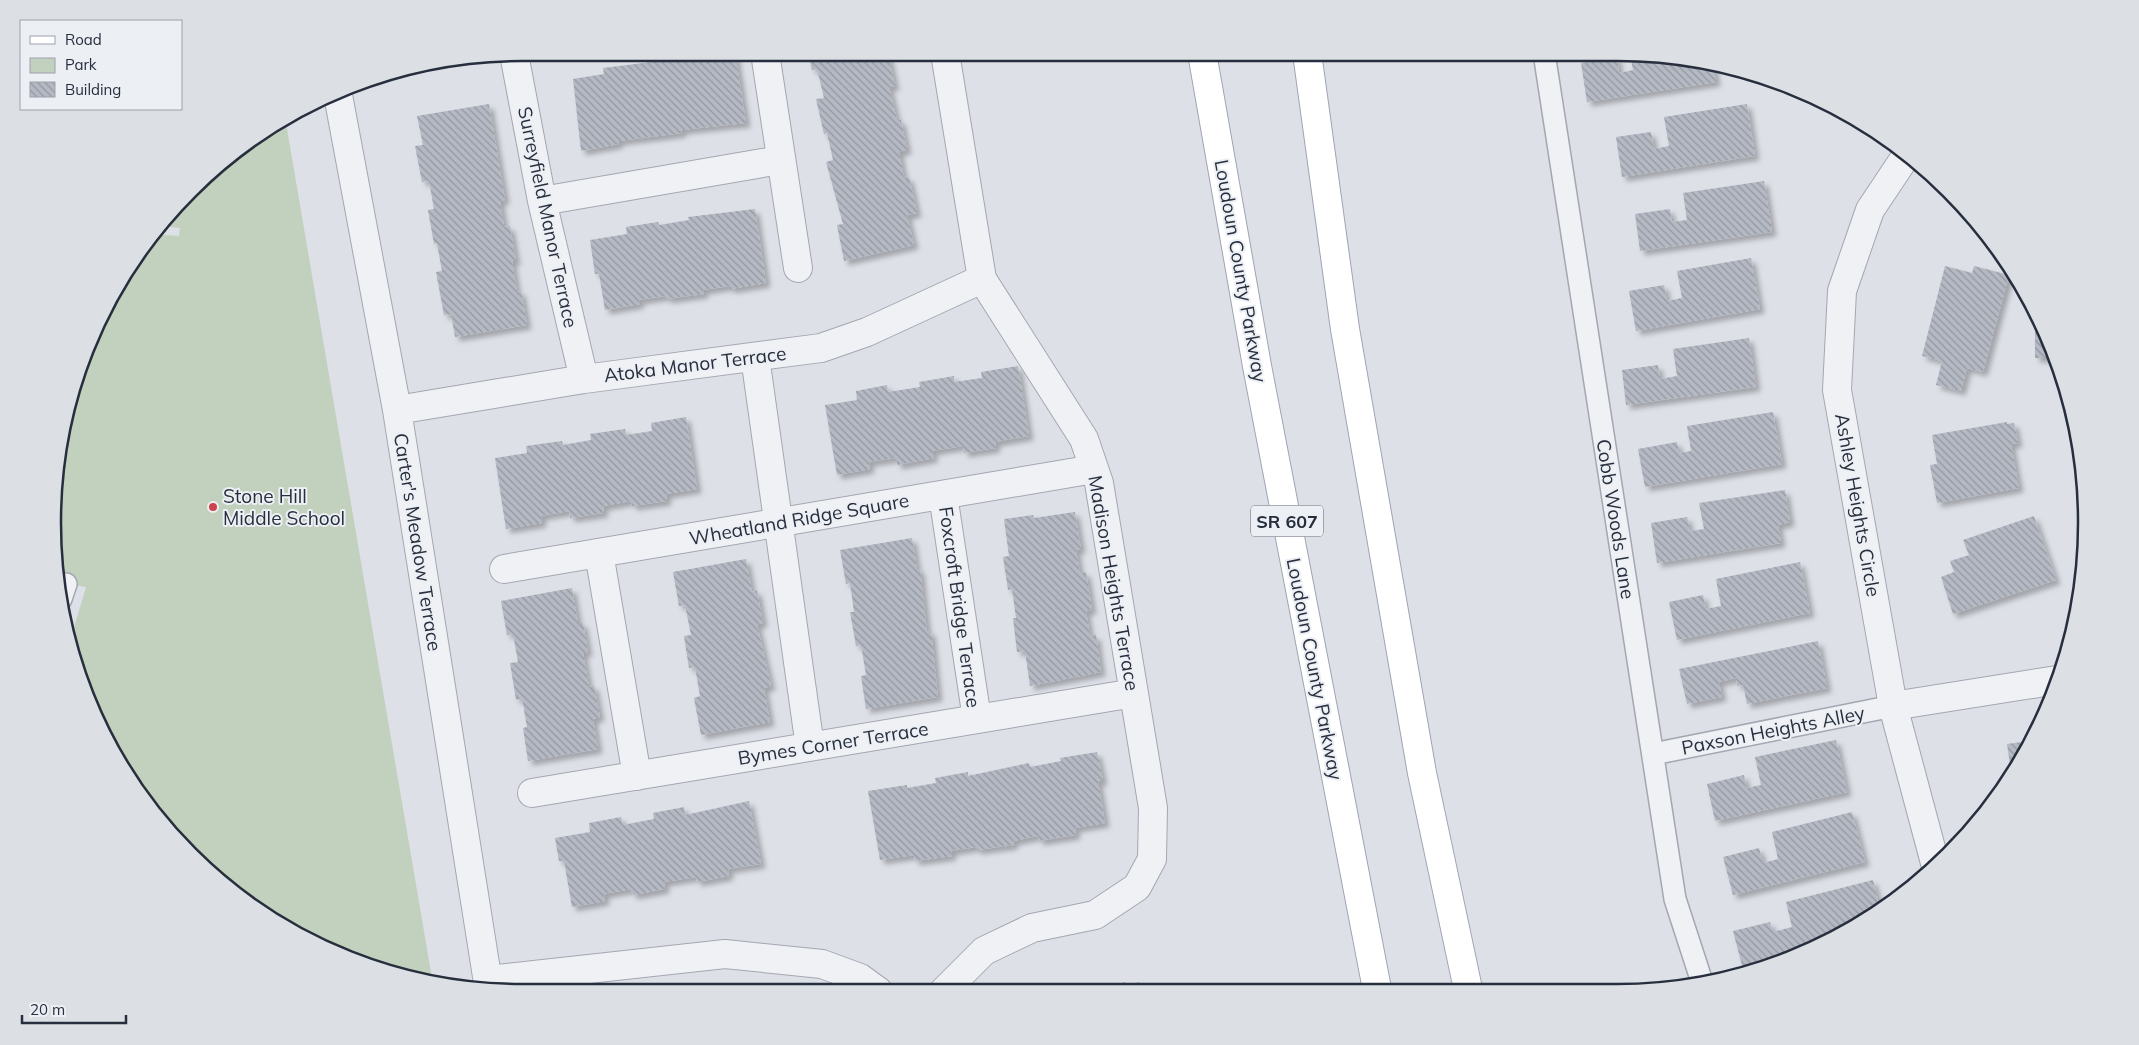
<svg xmlns="http://www.w3.org/2000/svg" width="2139" height="1045" font-family="Mulish,sans-serif">
	<style>
		.green { fill: #c2d0be }
		.building { fill: url(#building-back-hatch); filter: url(#shadow) }
		.lines { fill: none; stroke-linecap: round; stroke-linejoin: round }
		.lane-casing { stroke: #a3a7b1; stroke-width: 24 }
		.street-casing { stroke: #a3a7b1; stroke-width: 30 }
		.primary-casing { stroke: #9da4b2; stroke-width: 30 }
		.lane { stroke: #eff1f5; stroke-width: 21 }
		.street { stroke: #eff1f5; stroke-width: 28 }
		.primary { stroke: #fff; stroke-width: 28 }
		.poi-dot { fill: #cb4351; stroke: #eceff4; stroke-width: 2 }
		.labels { text-anchor: middle; dominant-baseline: central; stroke-width: 4; stroke-linejoin: round; paint-order: stroke }
		.shield { fill: #eceff4; stroke: #626874; stroke-width: 1 }
		.shield-label { font-size: 18px; font-weight: bold; fill: #272e3d }
		.street-label { font-size: 19px; fill: #272e3d; stroke: #eceff4 }
		.poi-label { font-size: 19px; fill: #272e3d; stroke: #eceff4; text-anchor: start }
		.rim { fill: none; stroke: #272e3d; stroke-width: 2.5 }
	</style>
	<defs>
		<pattern id="building-back-hatch" width="6" height="6" patternUnits="userSpaceOnUse" patternTransform="scale(1.25)"><rect width="6" height="6" fill="#b4b9c3"/><path d="M-1 5l2 2M0 0l6 6M5-1l2 2" fill="none" stroke="#9297a0"/></pattern>
		<filter id="shadow"><feDropShadow dx="4.5" dy="4.5" stdDeviation="2.5" flood-color="#0004"/></filter>
	</defs>
	<rect width="100%" height="100%" fill="#dde0e7"/>
	<!-- green -->
	<path class="green" d="M286,123L433,984L342,957L261,913L190,855L101,731L72,634L86,587L57,583L62,431L116,287L154,234L179,236L180,228L160,226L169,212L236,150Z"/>
	<!-- building -->
	<path class="building" d="M692,53H735L746,123L681,130L682,133L618,141L619,144L581,151L573,79L604,74L603,68L667,60L666,56Z
		M808,53L888,54L895,86L889,87L897,120H901L907,150L899,152L904,178L909,177L917,213L907,215L914,245L844,261L837,225L843,224L826,162L833,160L827,133L824,134L816,99L824,98L817,69L812,70Z
		M1630,54L1713,63L1716,82L1587,102L1581,63L1617,57L1619,73L1633,70Z
		M489,104L505,200L500,201L504,227L510,226L516,261H512L517,292L521,291L527,325L455,337L451,314L444,315L436,272L442,271L437,243L434,244L428,210L434,209L429,181L422,182L415,146L423,145L417,116Z
		M1747,104L1755,156L1622,177L1616,137L1651,132L1654,149L1669,146L1664,117Z
		M1764,181L1772,232L1640,251L1635,214L1670,209L1672,222L1687,220L1683,193Z
		M755,209L766,283L730,289V286L703,290L704,294L667,299L666,296L639,300L640,304L605,310L599,274H595L590,240L627,234L626,227L658,222L659,225L689,220L688,217Z
		M1751,258L1760,309L1636,331L1629,291L1664,285L1667,301L1682,298L1677,271Z
		M1945,266L1972,273L1974,266L2009,275L1983,372L1967,368L1961,391L1936,385L1942,361L1922,356Z
		M2035,313L2051,343L2055,358H2035Z
		M1749,338L1756,387L1626,405L1622,370L1658,365L1660,379L1677,376L1673,349Z
		M2056,360L2059,370L2062,378H2056Z
		M1018,366L1029,436L995,442L996,448L964,453L963,446L932,451L934,458L897,465L896,458L869,462L870,469L837,475L825,405L857,400L856,391L887,385L888,392L920,387L919,382L954,376V382L982,378L981,372Z
		M1773,412L1782,464L1645,487L1638,449L1677,442L1679,453L1691,451L1687,426Z
		M686,417L697,489L666,494L667,501L632,506L631,501L603,506L604,513L570,518L569,511L541,516L542,523L506,529L495,458L527,453L526,446L562,441L563,445L591,440L590,434L625,429L626,435L652,431L651,423Z
		M2007,422V424L2014,423L2018,443L2011,444L2019,488L1937,503L1930,465L1937,464L1932,435Z
		M1785,490L1790,522L1778,525L1781,543L1657,563L1651,523L1687,517L1690,531L1704,529L1699,503Z
		M1075,512L1081,549L1076,550L1080,573L1086,572L1092,610L1086,611L1090,636L1096,635L1101,672L1030,686L1025,651L1017,652L1013,618H1016L1012,589L1008,590L1003,557L1009,556L1004,519L1033,515L1034,518Z
		M2034,516L2056,580L1953,614L1941,577L1954,572L1950,561L1969,555L1963,540Z
		M912,538L917,569H920L927,632L931,631L938,697L866,709L861,676L866,675L861,645L856,646L850,612H854L850,583L846,584L840,550Z
		M746,559L752,592L757,590L763,623L757,624L771,686L764,688L770,722L701,735L694,698L700,696L695,667L689,668L684,636L691,635L685,605L679,606L673,572Z
		M1800,562L1810,613L1677,640L1669,602L1703,595L1706,609L1721,606L1716,579Z
		M572,588L578,623H583L588,652L583,653L589,687L594,685L600,717L593,719L598,749L528,761L523,728L527,727L522,698L516,700L510,663L518,662L513,634L507,635L501,601Z
		M1818,641L1827,688L1747,704L1743,685L1737,686L1736,678L1719,682L1722,697L1687,704L1679,669Z
		M1836,740L1847,792L1715,821L1707,784L1744,775L1746,788L1761,785L1755,757Z
		M2029,741L2026,745L2011,771L2007,744Z
		M1097,752L1103,781H1098L1105,823L1075,828L1076,835L1039,841L1038,836L1013,841L1014,845L977,850L976,847L951,851L952,856L915,861L914,855L880,860L868,791L907,785V788L936,783L935,778L968,772V776L1029,763L1030,767L1061,761L1060,758Z
		M749,801L761,864L728,869L729,876L697,882L696,877L664,882L665,889L633,895L631,889L604,894L605,901L572,907L564,861H559L555,838L590,832L589,823L621,817L623,825L654,819L653,813L684,807L685,815Z
		M1852,812L1865,862L1733,895L1723,857L1759,848L1763,863L1778,859L1772,832Z
		M1873,880L1880,908L1801,954L1743,969L1733,931L1770,922L1773,932L1792,927L1786,902Z
		M1125,982L1126,986L1139,982L1143,990H1104Z"/>
	<g class="lines">
		<defs>
			<path id="lane" d="M1544,53L1675,899L1702,982
				M61,599L66,584
				M1653,754L1893,706"/>
			<path id="street" d="M765,53L798,268
				M514,54L542,201L584,379
				M338,95L397,410L489,989
				M1906,156L1870,210L1842,291L1837,390L1893,706L1935,863
				M542,201L780,160
				M755,357L810,747
				M397,410L584,379L821,348L867,332L982,279
				M943,495L977,719
				M599,553L637,776
				M504,569L1094,469
				M1893,706L2057,680
				M532,793L1134,693
				M488,980L725,954L822,964L860,978L878,991
				M944,991L984,951L1032,928L1095,915L1137,887L1152,859L1153,808L1099,483L1084,439L982,279L945,53"/>
			<path id="primary" d="M1202,53L1257,366L1377,989
				M1307,53L1345,329L1422,773L1468,989"/>
		</defs>
		<!-- lane casing -->
		<use href="#lane" class="lane-casing"/>
		<!-- street casing -->
		<use href="#street" class="street-casing"/>
		<!-- primary casing -->
		<use href="#primary" class="primary-casing"/>
		<!-- lane -->
		<use href="#lane" class="lane"/>
		<!-- street -->
		<use href="#street" class="street"/>
		<!-- primary -->
		<use href="#primary" class="primary"/>
	</g>
	<!-- markers -->
	<circle class="poi-dot" cx="213" cy="507" r="5"/>
	<g class="labels">
		<!-- shield labels -->
		<rect class="shield" x="1251" y="505.5" width="72" height="31" rx="4"/>
		<g class="shield-label">
			<text x="1287" y="521">SR 607</text>
		</g>
		<!-- street labels -->
		<g class="street-label">
			<text transform="translate(548 217) rotate(78)">Surreyfield Manor Terrace</text>
			<text transform="translate(1241 271) rotate(80)">Loudoun County Parkway</text>
			<text transform="translate(695 364) rotate(-7)">Atoka Manor Terrace</text>
			<text transform="translate(1858 505) rotate(80)">Ashley Heights Circle</text>
			<text transform="translate(799 519) rotate(-10)">Wheatland Ridge Square</text>
			<text transform="translate(1616 519) rotate(81)">Cobb Woods Lane</text>
			<text transform="translate(418 542) rotate(81)">Carter's Meadow Terrace</text>
			<text transform="translate(1114 583) rotate(80)">Madison Heights Terrace</text>
			<text transform="translate(960 607) rotate(82)">Foxcroft Bridge Terrace</text>
			<text transform="translate(1315 669) rotate(79)">Loudoun County Parkway</text>
			<text transform="translate(1773 730) rotate(-11)">Paxson Heights Alley</text>
			<text transform="translate(833 743) rotate(-9)">Bymes Corner Terrace</text>
		</g>
		<!-- poi labels -->
		<g class="poi-label">
			<text x="223" y="496">Stone Hill<tspan x="223" dy="22">Middle School</tspan></text>
		</g>
	</g>
	<!-- crop -->
	<path d="M0 0H2139V1045H0ZM522 61H1617A461 461 0 0 1 2078 522V523A461 461 0 0 1 1617 984H522A461 461 0 0 1 61 523V522A461 461 0 0 1 522 61Z" fill="#dce0e5" fill-rule="evenodd"/>
	<path class="rim" d="M522 61H1617A461 461 0 0 1 2078 522V523A461 461 0 0 1 1617 984H522A461 461 0 0 1 61 523V522A461 461 0 0 1 522 61Z"/>
	<!-- legend -->
	<rect x="20" y="20" width="162" height="90" fill="#eceff4" stroke="#9da2ab"/>
	<rect x="30" y="36" width="25" height="8" fill="#ffffff" stroke="#9da2ab"/>
	<text x="65" y="45" font-size="15" fill="#272e3d">Road</text>
	<rect x="30" y="58" width="25" height="15" fill="#c2d0be" stroke="#9da2ab"/>
	<text x="65" y="70" font-size="15" fill="#272e3d">Park</text>
	<rect x="30" y="82" width="25" height="15" fill="url(#building-back-hatch)" stroke="#9da2ab"/>
	<text x="65" y="95" font-size="15" fill="#272e3d">Building</text>
	<!-- scale -->
	<path d="M22 1015v8h104v-8" fill="none" stroke="#272e3d" stroke-width="2.5"/>
	<text x="30" y="1015" font-size="15" fill="#272e3d" stroke="#eceff4" stroke-width="4" paint-order="stroke">20 m</text>
</svg>
